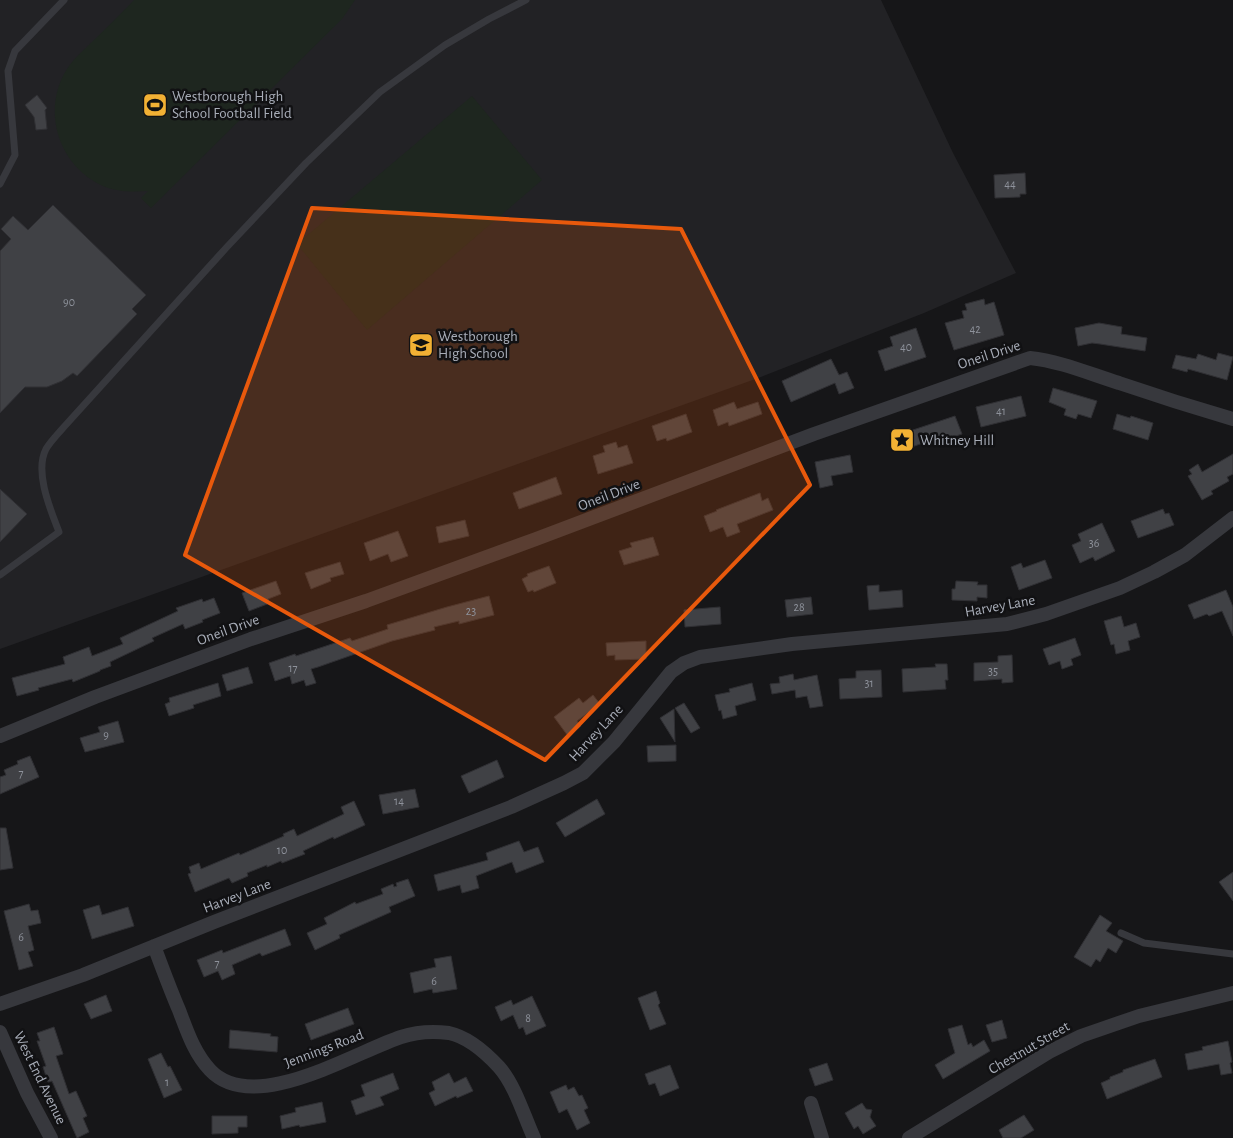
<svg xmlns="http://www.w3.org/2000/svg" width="1233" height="1138" font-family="'Alegreya Sans',sans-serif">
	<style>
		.built { fill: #222225 }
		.green { fill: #1e261f }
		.building { fill: #404145; stroke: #303034 }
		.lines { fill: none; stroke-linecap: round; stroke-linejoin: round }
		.service { stroke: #37383d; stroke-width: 7 }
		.minor { stroke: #37383d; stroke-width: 14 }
		.marked { fill: #e8590c; fill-opacity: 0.2; stroke: #e8590c; stroke-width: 4; stroke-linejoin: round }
		.labels { text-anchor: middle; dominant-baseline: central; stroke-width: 5; stroke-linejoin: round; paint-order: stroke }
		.number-label { font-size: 12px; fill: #8e929b }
		.poi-label { font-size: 15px; fill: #a8adb8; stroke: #111113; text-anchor: start }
		.street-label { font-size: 15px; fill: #a8adb8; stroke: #111113 }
	</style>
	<rect width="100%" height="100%" fill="#161618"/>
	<!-- built -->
	<path class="built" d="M0,0H881L953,153L1016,273L924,313L761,377L0,649Z"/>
	<!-- green -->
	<path class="green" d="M134,0H355L342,19L151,208L141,198L148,191C132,192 117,192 103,186C58,166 41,110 67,69C74,58 84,50 93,41C107,27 121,14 134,0Z
		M472,96L542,180L367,330L297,244Z"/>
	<!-- building -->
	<path class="building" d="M37,95L47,108L45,110L47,129L36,130L34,117L25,105Z
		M1025,173L1026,194H1020V197L995,198L994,175Z
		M53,205L146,295L132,309L137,314L77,376L73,373L62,381L47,387H25L0,413V251L11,239L1,229L13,216L28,230Z
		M984,299L985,305L994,302L1004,335L954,350L945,323L964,318L962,311L967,310L965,304Z
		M1099,323L1122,327L1121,334L1147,338L1145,351L1100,344L1092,343L1078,346L1075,328Z
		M916,328L926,357L885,371L878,351L893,346L890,337Z
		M1218,353L1233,357L1227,380L1188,369L1187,372L1172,368L1176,355L1196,359L1198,354L1216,360Z
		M831,359L839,375L847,372L854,388L839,394L835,383L791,402L782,381Z
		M1053,388L1097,401L1091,418L1078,414L1076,419L1064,415L1066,409L1049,402Z
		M1021,396L1026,416L981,427L976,407Z
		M734,402L737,409L758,402L762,414L729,426L728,422L718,426L713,410Z
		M686,414L692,432L667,441L666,438L657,441L652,426Z
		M1117,414L1130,418L1131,416L1153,423L1148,440L1113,429Z
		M955,416L962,434L924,446L923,443L909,448L904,433Z
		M616,442L618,448L627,445L633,463L598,474L593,456L605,452L603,446Z
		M1233,454V474L1227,477L1229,481L1211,491L1213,494L1202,500L1188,476L1192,474L1189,470L1198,464L1202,472Z
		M850,455L853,472L831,476L833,485L820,488L815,462Z
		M556,477L562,494L519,509L513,493Z
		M0,489L27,514L0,542Z
		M760,493L762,501L768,498L773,510L737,524L740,532L727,537L723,527L710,532L704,516L717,511L716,510Z
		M1163,509L1165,514L1169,513L1174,525L1138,538L1131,521Z
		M465,520L469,536L439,543L436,527Z
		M1102,523L1115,551L1095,561L1093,557L1080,563L1072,545L1081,541L1078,534Z
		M398,531L408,556L391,562L388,554L370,561L364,543Z
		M653,537L659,555L624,565L619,551L632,547L630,543Z
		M1045,560L1052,578L1019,590L1011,567L1021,563L1023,568Z
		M340,562L344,574L330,578L331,581L311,589L305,573Z
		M549,566L556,583L534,592L533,590L528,592L522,579L528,576L527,574Z
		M276,581L281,594L268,599L270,603L249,611L242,593Z
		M956,581L978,582L977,585H987V598L977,597V601L952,600V589H955Z
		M879,585V592L902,590L903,607L869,610L867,586Z
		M1226,590L1233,607V636L1222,611L1209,616L1207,614L1194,619L1188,605Z
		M489,596L494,615L459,624V621L434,627L435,630L392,641L318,667L311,669L316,683L306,686L304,680L292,684L290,676L275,681L269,663L295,654L296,656L350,638L352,641L388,629L387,625L447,607Z
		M811,597L813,614L787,617L785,600Z
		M214,598L220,613L202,620L203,622L185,629L183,624L152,638L154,641L110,662L111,666L100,670V671L73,682L72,679L38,688L39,690L17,696L12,678L65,664L63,657L89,647L92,656L123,644L120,638L178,611L176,608L202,599L203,602Z
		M720,607L721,624L685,627L684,610Z
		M1121,616L1124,627L1136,623L1140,637L1128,641L1130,650L1116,654L1114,644L1111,645L1104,621Z
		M1075,638L1081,655L1071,659L1073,665L1062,669L1060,661L1049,665L1043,649Z
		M646,641V659L615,660V655L607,656L606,643Z
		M1012,655L1013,682L1002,683V679L974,681V663L998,662V656Z
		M935,664H947L948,680H945L946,689L903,692L902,669L936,667Z
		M248,667L253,683L227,691L222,675Z
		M881,670L882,697L840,699L839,679L856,678V671Z
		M793,674L794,680L817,675L823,706L810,708L807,696L796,698L795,690L772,694L770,684L780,683L779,677Z
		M218,683L221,696L193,705L194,708L169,716L165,704L170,702L169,698Z
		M752,683L756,700L735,706L737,715L723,719L721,710L719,711L715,695L730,692L729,689Z
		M593,695L600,704L577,721L581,726L568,736L554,717L579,698L583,703Z
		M684,703L700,728L691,733L675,708Z
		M674,709L675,742L660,718Z
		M118,721L124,742L85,752L80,738L100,732L98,727Z
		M676,745V761L648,762L647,746Z
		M30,756L39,777L0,794V777L6,775L4,770L18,764L17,761Z
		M497,760L504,777L469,793L461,776Z
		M415,789L419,807L383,814L379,795Z
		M597,799L605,814L565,837L556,823Z
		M354,801L365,825L334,839L333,837L303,851L305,854L282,863L281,861L267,867V865L247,873L248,876L232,883L229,878L195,892L188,874L191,873L189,867L199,863L201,869L239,853L240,855L284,836L283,834L294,829L297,836L344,814L341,807Z
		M0,828H6L13,868L0,870Z
		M519,841L524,852L538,847L544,862L516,873L512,862L476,876L479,888L462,893L460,885L438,891L434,875L488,860L486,853Z
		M1233,872V901L1219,882Z
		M408,879L415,896L389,907L391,912L339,935L340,938L315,950L307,933L327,924L324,918L355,902L356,904L383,894L381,889L393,884L394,887L397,886L396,883Z
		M29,904L31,911L38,910L41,923L28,926L34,950L28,952L33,966L19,970L4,911Z
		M99,905L102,915L128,907L134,926L92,939L83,910Z
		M1100,915L1112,923L1106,931L1123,941L1116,953L1108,948L1100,962L1096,959L1091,967L1074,957Z
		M285,929L291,945L262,956L260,953L232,965L235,974L222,980L218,971L204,977L197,960L222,950L223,953Z
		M451,956L457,989L433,993L432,989L414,993L410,973L436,967L434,959Z
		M656,991L660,1003L658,1005L666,1024L650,1030L638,998Z
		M106,995L112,1011L91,1019L84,1004Z
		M532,996L546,1026L526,1035L523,1027L519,1029L513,1015L501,1021L495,1007L511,1000L513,1005Z
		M348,1008L354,1024L311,1040L305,1024Z
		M1002,1020L1007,1038L992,1042L986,1025Z
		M962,1025L968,1045L971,1043L973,1047L984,1040L990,1051L943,1079L935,1065L955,1053L948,1029Z
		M54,1027L63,1054L56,1056L69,1094L76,1091L87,1116L83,1118L89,1132L77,1138L52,1081L48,1082L43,1067L46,1066L37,1041H40L37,1033Z
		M230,1030L271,1034L270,1036L278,1037L277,1052L229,1048Z
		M1228,1041L1232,1062L1230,1063L1232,1073L1221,1075L1219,1064L1188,1070L1185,1054L1203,1050L1202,1047Z
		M161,1053L168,1067L170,1066L182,1090L164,1098L148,1059Z
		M1155,1059L1162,1077L1107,1099L1101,1083L1110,1079V1077L1123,1072V1070Z
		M827,1063L833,1080L815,1086L809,1069Z
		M670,1065L679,1088L660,1096L655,1083L649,1085L645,1074Z
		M393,1073L399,1089L380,1097L384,1105L356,1115L351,1101L365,1096L361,1085Z
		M449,1073L454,1083L466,1077L473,1091L457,1098L456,1096L435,1106L429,1093L435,1090L432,1082Z
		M566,1085L568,1090L574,1087L579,1096L582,1095L588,1108L584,1110L590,1123L577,1130L567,1109L559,1113L550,1092Z
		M322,1102L326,1122L300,1127L299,1125L282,1129L280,1116L296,1112L295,1108Z
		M862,1103L866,1109L872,1110L870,1117L876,1126L863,1134L858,1126L854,1129L845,1113Z
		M1024,1115L1034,1130L1021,1138H1003L999,1130Z
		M212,1116H247V1127H238V1133L212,1134Z"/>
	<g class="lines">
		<!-- service -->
		<path class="service" d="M0,184L15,155L8,71L15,51L64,0
			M0,575L59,532C51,511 34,472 46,449C50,442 57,435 63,428L226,248L306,163L380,92L445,45L489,19L526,0
			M1121,933L1144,943L1233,954"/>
		<!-- minor -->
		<path class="minor" d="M0,736L95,697L251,639L366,601L536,539L814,434L1030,358C1060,361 1090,374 1119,383C1157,396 1195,408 1233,419
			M154,946C162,967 170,989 179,1010C187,1031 194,1053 210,1070C253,1116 353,1053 401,1037C416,1032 434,1031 449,1033C468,1037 486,1053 499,1067C515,1085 524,1116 534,1138
			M0,1004L83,975L214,922L511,807L564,783L583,773L614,742L671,672L684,663L700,657L792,644L1007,624L1046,614L1120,588L1154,572L1185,555L1233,518
			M0,1032L27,1093L51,1138
			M811,1103L822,1138
			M909,1138L1049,1052L1081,1036L1139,1016L1233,993"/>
	</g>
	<!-- marked area -->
	<path class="marked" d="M312,208L681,229L810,485L545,760L185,555Z"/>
	<!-- icons -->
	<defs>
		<symbol id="stadium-square" viewBox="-11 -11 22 22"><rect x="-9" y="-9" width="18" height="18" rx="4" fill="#f2b134" stroke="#111113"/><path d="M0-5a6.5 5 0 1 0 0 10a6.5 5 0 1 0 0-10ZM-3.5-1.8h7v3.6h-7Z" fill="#111"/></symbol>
		<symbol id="school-square" viewBox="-11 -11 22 22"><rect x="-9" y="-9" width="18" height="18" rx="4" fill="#f2b134" stroke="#111113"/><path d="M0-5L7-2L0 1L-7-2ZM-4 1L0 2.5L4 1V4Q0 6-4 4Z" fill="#111"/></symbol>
		<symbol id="sight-square" viewBox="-11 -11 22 22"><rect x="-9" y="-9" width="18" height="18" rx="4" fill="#f2b134" stroke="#111113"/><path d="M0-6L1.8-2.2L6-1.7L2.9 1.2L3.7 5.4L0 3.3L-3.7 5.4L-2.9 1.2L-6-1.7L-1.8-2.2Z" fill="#111"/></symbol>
	</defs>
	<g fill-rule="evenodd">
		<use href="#stadium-square" x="141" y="91" width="28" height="28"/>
		<use href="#school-square" x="407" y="331" width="28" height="28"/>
		<use href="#sight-square" x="888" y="426" width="28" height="28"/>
	</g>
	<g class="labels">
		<!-- number labels -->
		<g class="number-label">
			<text x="1010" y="184">44</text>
			<text x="69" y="302">90</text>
			<text x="975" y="329">42</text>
			<text x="906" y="347">40</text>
			<text x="1001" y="411">41</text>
			<text x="1094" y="543">36</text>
			<text x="799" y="607">28</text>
			<text x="471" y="611">23</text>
			<text x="293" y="668">17</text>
			<text x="993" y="671">35</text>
			<text x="869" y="683">31</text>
			<text x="106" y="735">9</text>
			<text x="21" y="773">7</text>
			<text x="399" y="801">14</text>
			<text x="282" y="850">10</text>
			<text x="21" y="937">6</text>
			<text x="217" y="963">7</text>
			<text x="434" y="981">6</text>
			<text x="528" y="1018">8</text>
			<text x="167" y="1082">1</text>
		</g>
		<!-- poi labels -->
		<g class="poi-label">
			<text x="172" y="96">Westborough High<tspan x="172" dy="17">School Football Field</tspan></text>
			<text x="438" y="336">Westborough<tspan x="438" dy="17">High School</tspan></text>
			<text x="920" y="440">Whitney Hill</text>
		</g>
		<!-- street labels -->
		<g class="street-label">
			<text transform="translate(989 355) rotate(-18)">Oneil Drive</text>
			<text transform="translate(609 495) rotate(-21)">Oneil Drive</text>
			<text transform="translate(1000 606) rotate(-10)">Harvey Lane</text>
			<text transform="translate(228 630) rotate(-20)">Oneil Drive</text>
			<text transform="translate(596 733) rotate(-47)">Harvey Lane</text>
			<text transform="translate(237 896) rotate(-21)">Harvey Lane</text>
			<text transform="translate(1029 1048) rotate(-30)">Chestnut Street</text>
			<text transform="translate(324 1049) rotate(-21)">Jennings Road</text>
			<text transform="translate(40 1078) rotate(64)">West End Avenue</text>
		</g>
	</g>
</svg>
